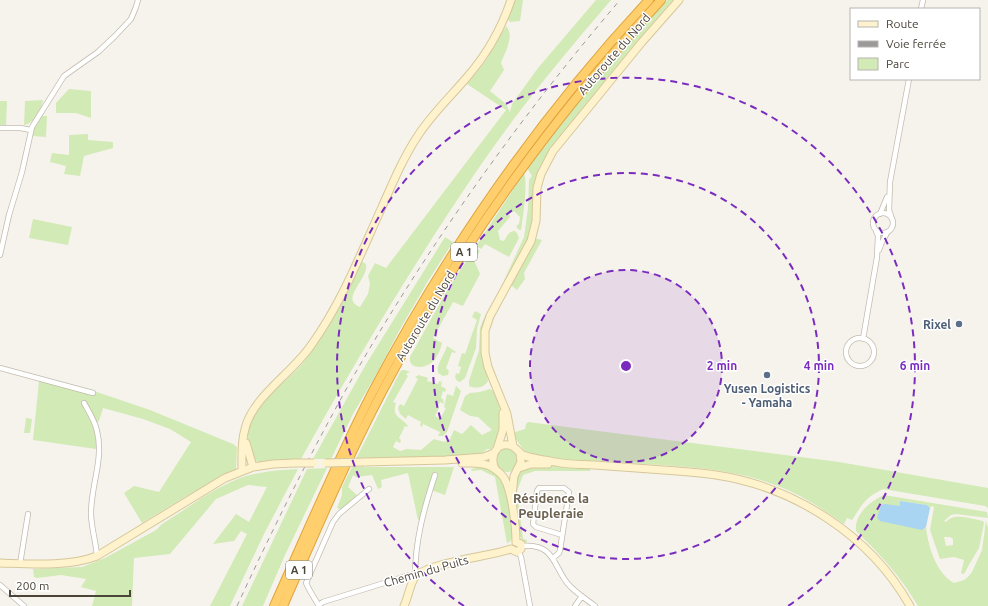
<svg xmlns="http://www.w3.org/2000/svg" width="988" height="606" font-family="Ubuntu,sans-serif">
	<style>
		.green { fill: #d2eab5; fill-rule: evenodd }
		.water { fill: #a9d4f2 }
		.lines { fill: none; stroke-linecap: round; stroke-linejoin: round }
		.street-casing { stroke: #c2bbae; stroke-width: 6 }
		.secondary-casing { stroke: #d6c79b; stroke-width: 9 }
		.highway-casing { stroke: #e0a43c; stroke-width: 10 }
		.street { stroke: #fff; stroke-width: 4.5 }
		.secondary { stroke: #fff3cd; stroke-width: 7 }
		.highway { stroke: #ffcf6e; stroke-width: 8 }
		.rail { stroke: #9a9a9a; stroke-width: 1; stroke-dasharray: 5 5; stroke-linecap: butt }
		.secondary-bridge-casing { stroke: #d6c79b; stroke-width: 9; stroke-linecap: butt }
		.secondary-bridge { stroke: #fff3cd; stroke-width: 7 }
		.ring { fill: none; stroke: #7b2cbf; stroke-width: 2; stroke-dasharray: 7 5 }
		.service-dot { fill: #5c6f8a; stroke: #fff; stroke-width: 1.5 }
		.labels { text-anchor: middle; dominant-baseline: central; stroke-width: 3; stroke-linejoin: round; paint-order: stroke }
		.shield { fill: #fff; stroke: #817c74; stroke-width: 1 }
		.shield-label { font-size: 11px; font-weight: bold; fill: #4b4439 }
		.street-label { font-size: 12px; fill: #4b4439; stroke: #fff }
		.service-label { font-size: 12px; font-weight: bold; fill: #4e5e75; stroke: #fff; text-anchor: end }
		.neighbourhood-label { font-size: 13px; font-weight: bold; fill: #6e6250; stroke: #fff }
		.centre { fill: #7b2cbf; stroke: #fff; stroke-width: 2 }
		.ring-label { font-size: 12px; text-anchor: middle; font-weight: bold; fill: #7b2cbf; stroke: #fff; stroke-width: 3; stroke-linejoin: round; paint-order: stroke }
	</style>
	<rect width="100%" height="100%" fill="#f6f3ec"/>
	<!-- green -->
	<path class="green" d="M514,0H523L520,21L510,22L507,18Z
		M596,0H611C564,55 518,110 478,169C414,263 356,360 301,459L260,463C246,457 246,431 251,419C262,396 287,382 303,363C327,333 343,296 361,261L366,264C369,279 339,299 360,307L368,294L370,284L368,276L375,263L386,268L506,110L467,84L485,62L506,26C515,36 505,52 501,63L504,70L490,91L506,104L510,112L512,104L538,68Z
		M667,0H673L639,39L598,89V92L543,163L530,237L542,240L524,273L525,279L517,290L507,282L488,315L485,366L488,381C484,388 476,389 469,386V381L479,350L480,328L483,320L502,285L524,237L528,208L529,180L532,176L527,168L603,71Z
		M69,89L91,91V118L76,113H56V103Z
		M43,100C42,109 34,124 24,125L25,101Z
		M0,101H7L6,126L0,125Z
		M40,116H47L46,137L32,136L34,128Z
		M88,134V140L113,142V148L84,156L80,176L64,174L66,166L50,162L52,153L69,155V135Z
		M524,173C528,183 523,218 521,230H519L516,226L519,224L520,217L514,211L509,214L510,217L498,231L500,240L504,241C507,236 509,231 515,231L517,233L519,238L509,257L485,244L481,249L478,247L477,249L480,251L474,260L480,274L463,306L453,302L433,338L442,343C441,349 436,360 431,363C423,369 408,369 410,357L446,292Z
		M33,219L72,227L68,245L29,238Z
		M445,237L453,242L428,281L399,331L377,373L353,414L331,459H313L365,366Z
		M475,311L481,314L477,329L476,348L465,378L460,382L457,381L455,377L456,373L459,374L461,367L458,366L462,353L465,354L477,320L472,317Z
		M447,346L456,352L455,353L452,352L446,368L449,371L448,375L443,376L438,373C436,364 445,354 447,346Z
		M402,370H405L410,372L406,374L408,376L393,402L396,403C391,418 402,417 408,426L407,427L405,426L399,438L401,440L400,443L396,441L393,447L400,451L407,449L421,450L434,439L444,442L450,439L454,430L462,434L471,425L482,435L492,430L478,417L470,416L460,410L465,396L470,393L480,392L490,389C502,394 502,427 498,439C497,442 493,446 491,449H487L482,453L444,457L356,459L400,372Z
		M419,375L428,378L427,381L438,384L439,381L442,382L441,386L446,389L445,392L443,391L441,398L443,399L444,404L440,402L437,407L439,408L435,416L440,419L446,408L444,407L447,394L453,396L456,386L461,391L447,432L443,436H438L440,432L423,424L422,427L420,425L421,422L408,415L406,419L400,414L398,408L400,404L404,406L418,379L415,377Z
		M39,381L88,389L150,410L233,444L237,447L236,469L183,498L142,523L124,493L134,486L159,492L191,442L170,429L143,419L103,408L99,421L93,425L96,436V449L33,440Z
		M26,418L32,419L30,433H24Z
		M528,422L839,462L988,488V508L985,506L883,489C864,498 863,504 852,520L847,518L844,524C823,509 800,494 775,485C723,465 665,466 610,462C584,460 549,461 525,454C522,445 516,441 512,433L525,429L526,424Z
		M495 460a12 12 0 1 1 24 0a12 12 0 1 1-24 0Z
		M560,465L590,469V471H535L523,475L517,491L523,539L527,540V542H524C515,536 511,481 518,473C526,464 549,466 560,465Z
		M352,467H454L445,495L428,489L420,519L418,520L408,473L381,480L382,487L378,489L372,475L356,477L353,475L348,487L358,496L341,510L337,508L342,495V487Z
		M483,467C493,471 502,476 505,487L513,532C512,537 512,542 507,543L495,477L481,470L472,471L471,469Z
		M327,468L285,555L263,606H242L307,469Z
		M298,469L264,534L230,606H210L247,534L241,531L234,541L213,544L236,514L249,522L267,487L248,485L216,499L170,554L134,558L132,606H92L96,591L81,587L86,579L61,575L37,578L34,577L33,569L82,567L105,558L156,530L162,524C188,508 217,485 246,476C263,471 280,470 298,469Z
		M884,495L987,512L988,518L956,514L951,515L944,521L946,522C954,512 971,519 983,521L984,523L979,548L970,563L964,574L961,573L964,560L954,557L940,559L930,530L934,507L932,506L930,508L927,505L900,501V506L922,530L926,527C928,546 936,573 954,583L964,580L968,577L972,572L982,550L986,521L988,528V606H918C901,577 880,554 856,531C854,515 870,501 884,495ZM944,537H950L953,539V545L946,546Z"/>
	<!-- water -->
	<path class="water" d="M900,501L927,505L930,508L926,527L922,530L880,521L877,518L881,505L885,504L900,506Z"/>
	<g class="lines">
		<defs>
			<path id="street" d="M921,9L923,0
				M0,128H20L31,130
				M873 223a10 10 0 1 1 20 0a10 10 0 1 1-20 0Z
				M880,214L887,197
				M891,216L889,210L890,182L909,79
				M879,250L882,242L887,233
				M0,255L9,215L22,172L32,127L64,76L98,52L115,36L131,19L136,7L138,0
				M846 352a14 14 0 1 1 28 0a14 14 0 1 1-28 0Z
				M863,339L877,257L878,236L876,231
				M0,368L93,393
				M84,403C89,412 95,421 97,431C104,459 91,485 91,513C91,527 96,542 97,556
				M522,546C555,543 553,566 568,584C576,593 586,599 595,606
				M519,552L521,557L530,606
				M553,558L559,553L560,550L569,492L564,488H539L537,491L533,524L536,527L562,535
				M20,564L28,514
				M0,585L24,606
				M319,605L323,602L397,579L409,575L415,577C415,541 424,508 435,475
				M319,606L310,591L306,583L333,522L339,514L369,489
				M575,606L582,596"/>
			<path id="secondary" d="M246,443L253,467
				M513,446L507,414L488,367L485,353V331L490,316L531,241L536,221L537,188L541,174L553,151L642,42L679,0
				M497,449L503,430V413
				M364,462L445,460L484,457L494,453
				M462,463C471,463 481,462 490,466C495,469 501,473 504,478C512,491 516,526 516,542
				M519,468L531,464H548
				M496,470C488,459 496,440 512,446C516,448 518,451 521,454C527,458 537,458 544,460C548,460 552,462 556,462C568,465 582,464 595,465C622,467 649,469 677,471C690,472 703,473 716,475C795,487 871,536 910,606
				M242,471C242,457 241,442 245,429C252,397 294,372 312,344C342,302 361,253 382,207C393,182 404,156 419,134C433,113 452,95 468,76C487,54 502,27 511,0
				M512,496L514,476L521,462L520,453
				M511,549L517,552L521,549V544L516,542
				M0,563C30,564 69,567 97,556L225,478L253,467L273,464L295,463
				M404,606C408,598 410,584 415,577C426,563 492,556 511,549"/>
			<path id="highway" d="M274,606C306,535 336,463 372,393C447,251 539,118 649,0
				M283,606C315,533 346,460 383,390C458,248 552,118 661,0"/>
		</defs>
		<!-- street casing -->
		<use href="#street" class="street-casing"/>
		<!-- secondary casing -->
		<use href="#secondary" class="secondary-casing"/>
		<!-- highway casing -->
		<use href="#highway" class="highway-casing"/>
		<!-- street -->
		<use href="#street" class="street"/>
		<!-- secondary -->
		<use href="#secondary" class="secondary"/>
		<!-- highway -->
		<use href="#highway" class="highway"/>
		<!-- rail -->
		<path class="rail" d="M237,606C273,528 311,452 353,377C430,243 520,117 620,0"/>
		<defs>
			<path id="secondary-bridge" d="M295,463H314
				M325,463L364,462"/>
		</defs>
		<!-- secondary-bridge casing -->
		<use href="#secondary-bridge" class="secondary-bridge-casing"/>
		<!-- secondary-bridge -->
		<use href="#secondary-bridge" class="secondary-bridge"/>
	</g>
	<!-- distance rings -->
	<circle cx="626" cy="366" r="96" fill="#7b2cbf" fill-opacity=".12"/>
	<g class="ring">
		<circle cx="626" cy="366" r="96"/>
		<circle cx="626" cy="366" r="193"/>
		<path d="M464 606A289 289 0 1 1 788 606"/>
	</g>
	<!-- markers -->
	<g class="service-dot">
		<circle cx="959" cy="324" r="4"/>
		<circle cx="767" cy="375" r="4"/>
	</g>
	<g class="labels">
		<!-- shield labels -->
		<g class="shield">
			<rect x="451" y="243" width="26" height="18" rx="3"/>
			<rect x="286" y="561" width="26" height="18" rx="3"/>
		</g>
		<g class="shield-label">
			<text x="464" y="252">A 1</text>
			<text x="299" y="570">A 1</text>
		</g>
		<!-- street labels -->
		<g class="street-label">
			<text transform="translate(614 54) rotate(-49)">Autoroute du Nord</text>
			<text transform="translate(425 316) rotate(-59)">Autoroute du Nord</text>
			<text transform="translate(426 571) rotate(-16)">Chemin du Puits</text>
		</g>
		<!-- service labels -->
		<g class="service-label">
			<text x="951" y="324">Rixel</text>
			<text x="767" y="388" text-anchor="middle">Yusen Logistics<tspan x="767" dy="14">- Yamaha</tspan></text>
		</g>
		<!-- neighbourhood labels -->
		<g class="neighbourhood-label">
			<text x="551" y="498">Résidence la<tspan x="551" dy="15">Peupleraie</tspan></text>
		</g>
	</g>
	<circle cx="626" cy="366" r="6" class="centre"/>
	<g class="ring-label">
		<text x="722" y="370">2 min</text>
		<text x="819" y="370">4 min</text>
		<text x="915" y="370">6 min</text>
	</g>
	<!-- legend -->
	<rect x="850" y="8" width="130" height="72" fill="#ffffff" stroke="#b7b4b0"/>
	<rect x="858" y="21" width="20" height="6" fill="#fff3cd" stroke="#b7b4b0"/>
	<text x="886" y="28" font-size="12" fill="#4b4439">Route</text>
	<rect x="858" y="41" width="20" height="6" fill="#9a9a9a" stroke="#b7b4b0"/>
	<text x="886" y="48" font-size="12" fill="#4b4439">Voie ferrée</text>
	<rect x="858" y="58" width="20" height="12" fill="#d2eab5" stroke="#b7b4b0"/>
	<text x="886" y="68" font-size="12" fill="#4b4439">Parc</text>
	<!-- scale -->
	<path d="M10 590v6h120v-6" fill="none" stroke="#4b4439" stroke-width="2"/>
	<text x="16" y="590" font-size="12" fill="#4b4439" stroke="#ffffff" stroke-width="3" paint-order="stroke">200 m</text>
</svg>
